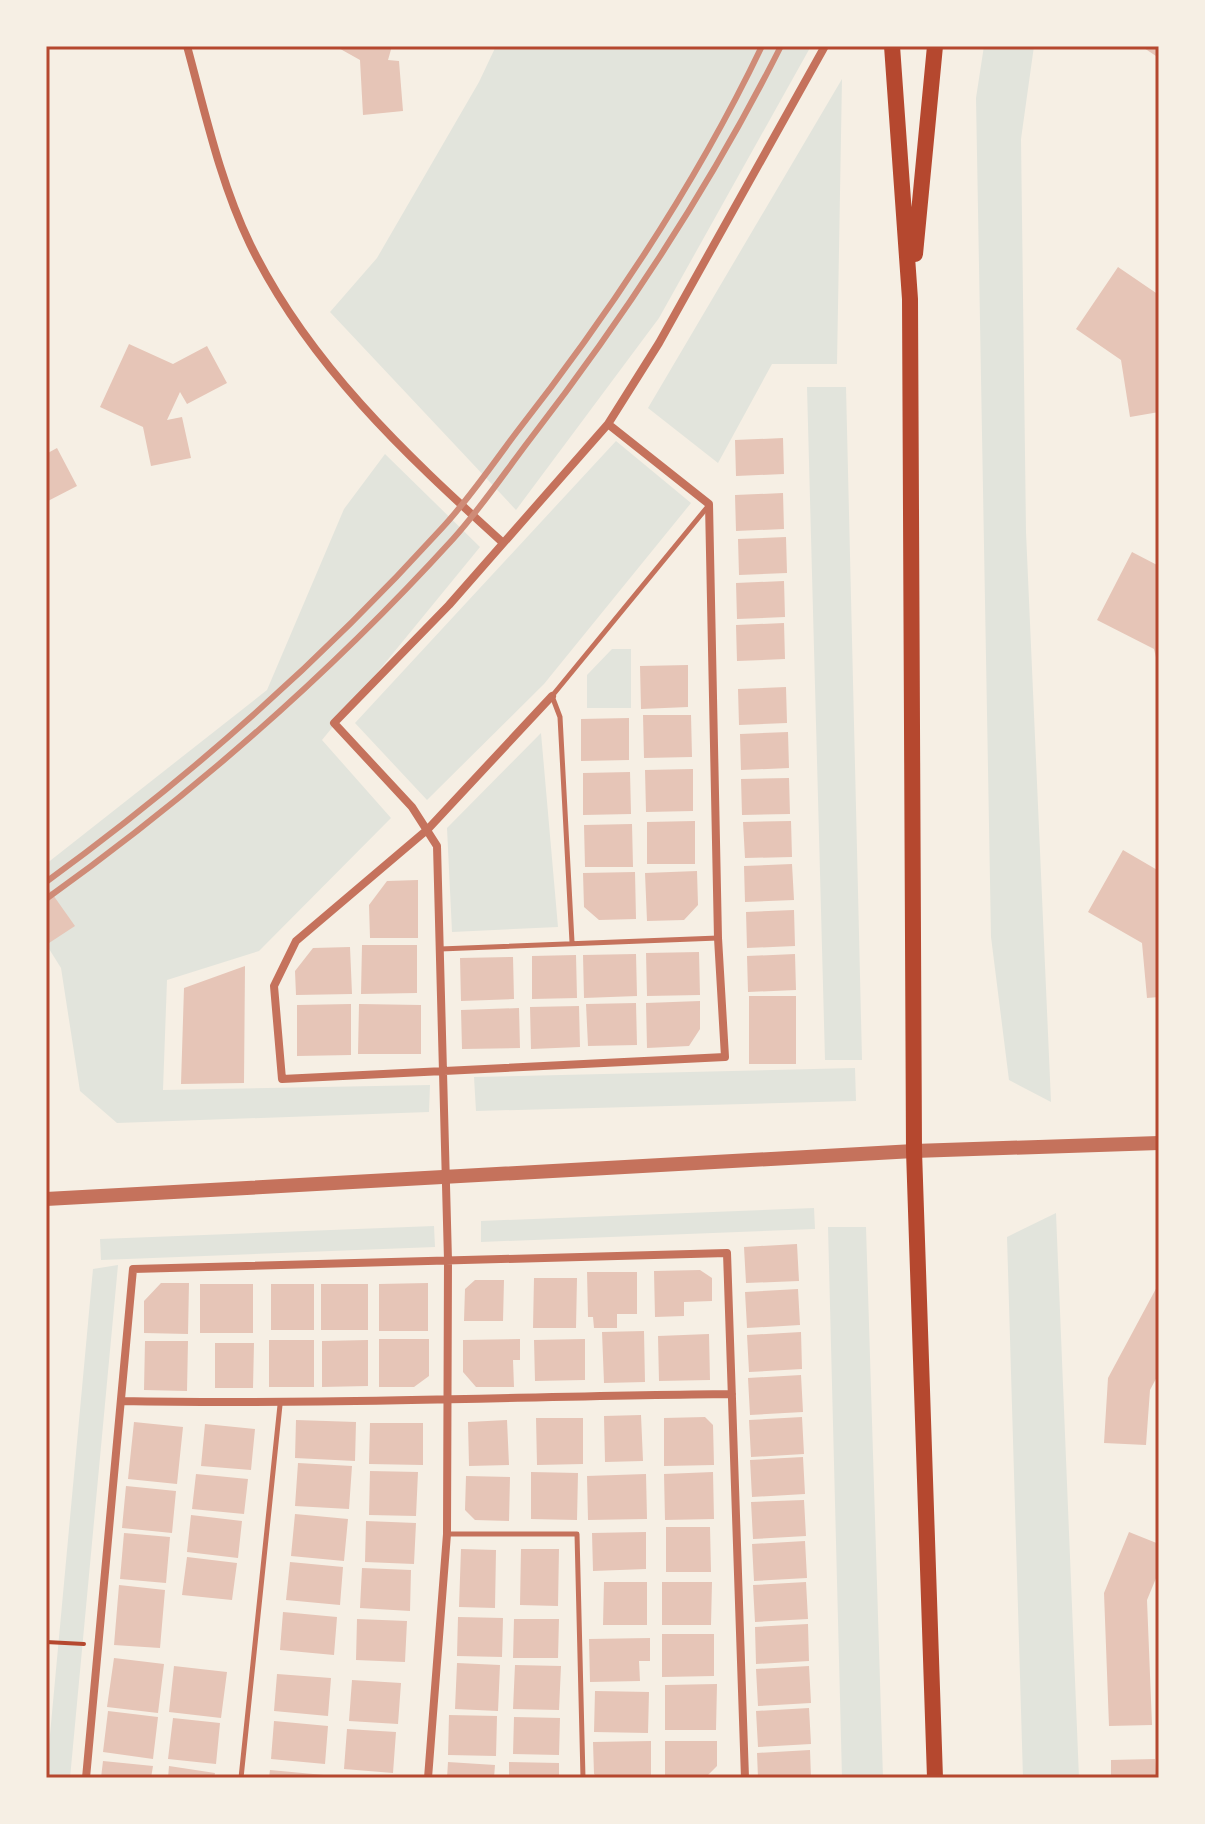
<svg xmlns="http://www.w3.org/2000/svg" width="1205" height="1824" font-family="'Source Sans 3',sans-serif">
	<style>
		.green { fill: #e2e4dc }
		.building { fill: #e6c5b7 }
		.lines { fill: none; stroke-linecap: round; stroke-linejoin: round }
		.path { stroke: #b5482f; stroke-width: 4 }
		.service { stroke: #c5725c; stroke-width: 5 }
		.minor { stroke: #c5725c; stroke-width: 8 }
		.tertiary { stroke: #c5725c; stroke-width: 14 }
		.secondary { stroke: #b5482f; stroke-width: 16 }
		.rail { stroke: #cf8b77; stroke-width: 6 }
		.neatline { fill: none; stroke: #b5482f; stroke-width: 3 }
	</style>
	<rect width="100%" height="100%" fill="#f6efe4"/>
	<!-- green -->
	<path class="green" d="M496,46H811L659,318L516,510L330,312L377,258L479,82Z
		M984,46H1034L1021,139L1026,532L1051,1102L1009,1080L991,937L976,98Z
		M842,79L837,364H772L718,463L648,408Z
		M807,387H846L862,1060H825Z
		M616,441L691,503L544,684L427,800L355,723Z
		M385,454L480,547L322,740L391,818L259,951L167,980L163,1090L430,1085L429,1112L117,1123L80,1091L61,968L46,944V864L267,690L344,509Z
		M612,649H631V708H587V675Z
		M541,733L558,927L452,932L447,828Z
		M855,1068L856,1101L476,1111L474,1077Z
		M814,1208L815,1229L481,1242V1221Z
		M1056,1213L1079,1778H1023L1007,1237Z
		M434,1226L435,1247L101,1260L100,1239Z
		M828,1227H866L883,1778H842Z
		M118,1265L70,1778H46L93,1269Z"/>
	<!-- building -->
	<path class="building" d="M335,46H392L388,60L399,61L403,111L363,115L360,60Z
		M1141,46H1159V58Z
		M1118,267L1159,295L1156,341L1159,412L1130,417L1121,360L1076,329Z
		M129,344L173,364L207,346L227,383L187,404L180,392L167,420L182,417L191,458L151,466L143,427L100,407Z
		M783,438L784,474L736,476L735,440Z
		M57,448L77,486L46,502V454Z
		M783,493L784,529L736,531L735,495Z
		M786,537L787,573L739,575L738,539Z
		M1132,552L1159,566V670L1154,649L1097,620Z
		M784,581L785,617L737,619L736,583Z
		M784,623L785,659L737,661L736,625Z
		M688,665V707L641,709L640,666Z
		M786,687L787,723L739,725L738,689Z
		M643,715H691L692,757L644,758Z
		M629,718V760L581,761V719Z
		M788,732L789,768L741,770L740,734Z
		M693,769V811L646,812L645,770Z
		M630,772L631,814L583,815V773Z
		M789,778L790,814L742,815L741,779Z
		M695,821V864H647V822Z
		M791,821L792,857L745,858L743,822Z
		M632,824L633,867H585L584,825Z
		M1123,850L1159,871V997L1147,998L1142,943L1088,912Z
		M792,864L794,900L745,902L744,866Z
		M697,871L698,905L684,920L647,921L645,873Z
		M635,872L636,919L599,920L584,907L583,873Z
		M418,880V938H370L369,905L387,881Z
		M46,885L75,926L46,945Z
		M794,910L795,946L747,948L746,912Z
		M362,945H417V993L361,994Z
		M350,947L352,994L296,995L295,971L313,948Z
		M699,952L700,995L647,996L646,953Z
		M636,954L637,996L584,998L583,955Z
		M795,954L796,990L748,992L747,956Z
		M576,955L577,998L532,999V956Z
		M513,957L514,999L461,1001L460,958Z
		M245,966L244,1083L181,1084L184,988Z
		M749,996H796V1064H749Z
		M700,1001V1029L689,1046L647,1048L646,1003Z
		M636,1003L637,1045L588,1046L586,1004Z
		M351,1004V1055L297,1056V1005Z
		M359,1004L421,1005V1054H358Z
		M579,1006L580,1047L531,1049L530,1007Z
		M519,1008L520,1048L462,1049L461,1010Z
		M797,1244L799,1281L746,1283L744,1247Z
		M700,1270L712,1278V1301L684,1302V1316L655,1317L654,1271Z
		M587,1272H637V1314H617V1328H594L593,1317H588Z
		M534,1278H577L576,1328H533Z
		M475,1280H504L503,1321H464L465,1289Z
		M161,1283H189L188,1334L144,1333V1301Z
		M428,1283V1331H379V1284Z
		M1159,1283V1373L1150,1390L1146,1445L1104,1443L1108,1378Z
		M200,1284H253V1333H200Z
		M271,1284H314V1330H271Z
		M321,1284H368V1330H321Z
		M798,1289L800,1325L747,1328L745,1292Z
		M644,1331L645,1382L604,1383L602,1332Z
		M801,1332L802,1369L749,1372L747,1335Z
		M709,1334L710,1380L659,1381L658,1336Z
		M379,1339H429V1376L414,1387H379Z
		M520,1339V1360H513L514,1387H476L463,1372V1340Z
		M585,1339V1380L535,1381L534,1340Z
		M269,1340H314V1387H269Z
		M368,1340V1386L322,1387V1341Z
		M145,1341H188L187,1391L144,1390Z
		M215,1343H254L253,1388H215Z
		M801,1375L803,1412L750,1415L748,1378Z
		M641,1415L643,1461L605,1462L604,1416Z
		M705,1417L713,1425L714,1465L664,1466V1418Z
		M802,1417L804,1454L751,1457L749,1420Z
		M536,1418H583V1464L537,1465Z
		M296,1420L356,1422L355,1461L295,1458Z
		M507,1420L509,1465L469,1466L468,1422Z
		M134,1422L183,1427L177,1484L128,1479Z
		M370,1423H423V1465L369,1464Z
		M205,1424L255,1429L251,1470L201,1466Z
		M803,1457L805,1494L752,1497L750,1460Z
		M298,1463L352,1466L349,1509L295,1506Z
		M370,1471L418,1472L416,1516L369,1515Z
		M531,1472L578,1473L577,1520L531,1519Z
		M713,1472L714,1519L665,1520L664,1474Z
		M196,1474L248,1479L244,1514L192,1509Z
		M646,1474L647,1519L588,1520L587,1476Z
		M466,1476L510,1477L509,1521L475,1520L465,1510Z
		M126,1486L176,1491L172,1533L122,1528Z
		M804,1500L806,1536L753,1539L751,1502Z
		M295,1514L348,1519L344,1561L291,1556Z
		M191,1515L242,1521L238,1558L187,1552Z
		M366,1521L416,1523L414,1564L365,1562Z
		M666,1527H710L711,1572H666Z
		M646,1532V1569L593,1571L592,1533Z
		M1129,1532L1159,1544V1571L1147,1600L1152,1725L1109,1726L1104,1593Z
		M124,1533L170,1537L166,1583L120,1579Z
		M805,1541L807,1578L754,1581L752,1544Z
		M461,1549L496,1550L495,1608L459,1607Z
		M521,1549H559L558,1606L520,1605Z
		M187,1557L237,1563L232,1600L182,1595Z
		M290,1562L343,1567L340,1605L286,1600Z
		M362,1568L411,1570L410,1611L360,1608Z
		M604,1582H647V1625H603Z
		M662,1582H712L711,1625H662Z
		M806,1582L808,1619L755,1622L753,1585Z
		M119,1585L165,1590L160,1648L114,1645Z
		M283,1612L337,1617L334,1655L280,1650Z
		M458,1617L503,1618L502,1657L457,1656Z
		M357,1619L407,1621L405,1662L356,1660Z
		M514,1619H559L558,1658H513Z
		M808,1624L809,1661L756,1664L755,1627Z
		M662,1634H714V1676L662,1677Z
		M650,1638V1661H639L640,1681L590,1682L589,1639Z
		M114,1658L164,1664L158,1713L107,1707Z
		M457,1663L500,1665L498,1711L455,1709Z
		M515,1665L561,1666L559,1710L513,1709Z
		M174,1666L227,1672L221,1718L169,1712Z
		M809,1666L811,1703L758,1706L756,1669Z
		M277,1674L331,1678L328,1716L274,1711Z
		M352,1680L401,1683L398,1724L349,1721Z
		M717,1684L716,1730H665V1685Z
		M595,1691L649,1692L648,1733L594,1732Z
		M809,1708L811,1744L758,1747L756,1711Z
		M108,1711L158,1717L153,1759L103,1752Z
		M449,1715L497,1716L496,1756L448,1755Z
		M514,1717L560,1718L559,1755L513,1754Z
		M173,1718L220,1723L216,1764L168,1759Z
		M274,1721L328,1726L325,1764L271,1759Z
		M347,1729L396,1732L393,1773L344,1769Z
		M651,1741V1778H598L594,1774L593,1742Z
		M665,1741H717V1766L705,1778H665Z
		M810,1750L811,1778H758L757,1753Z
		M1155,1759L1156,1778H1111V1760Z
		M103,1761L153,1766L151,1778H101Z
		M448,1762L495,1765L494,1778H447Z
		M509,1762L559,1763V1778H509Z
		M169,1766L215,1773L214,1778H168Z
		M270,1770L324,1775L323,1778H269Z"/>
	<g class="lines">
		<!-- path -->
		<path class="path" d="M46,1642L84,1644"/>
		<!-- service -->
		<path class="service" d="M572,942L560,717L552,696L709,505
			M440,949L718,938
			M447,1534H577L583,1778
			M241,1778L280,1405"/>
		<!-- minor -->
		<path class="minor" d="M187,46C205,112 220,182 250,244C308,363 405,454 501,541
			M552,696L428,829L296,941L274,986L282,1079L725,1057L718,938L709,504L608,424
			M121,1401C325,1405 528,1396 732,1394
			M86,1778L133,1269L727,1253L745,1778
			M428,1778L447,1534L448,1260L437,846L412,807L334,723L449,605L608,424L659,343L825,46"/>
		<!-- tertiary -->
		<path class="tertiary" d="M46,1199L914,1151L1159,1143"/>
		<!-- secondary -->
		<path class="secondary" d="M892,46L910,299L914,1151L935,1778
			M915,254L935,46"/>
		<!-- rail -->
		<path class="rail" d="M46,882C189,778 323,659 442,528C469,499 492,465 516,433C610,313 696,184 762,46
			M46,899C194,793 330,674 453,539C481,508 505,472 531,438C626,315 711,185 781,46"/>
	</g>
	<!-- border -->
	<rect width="1205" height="1824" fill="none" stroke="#f6efe4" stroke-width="96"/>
	<rect x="48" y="48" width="1109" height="1728" class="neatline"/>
</svg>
